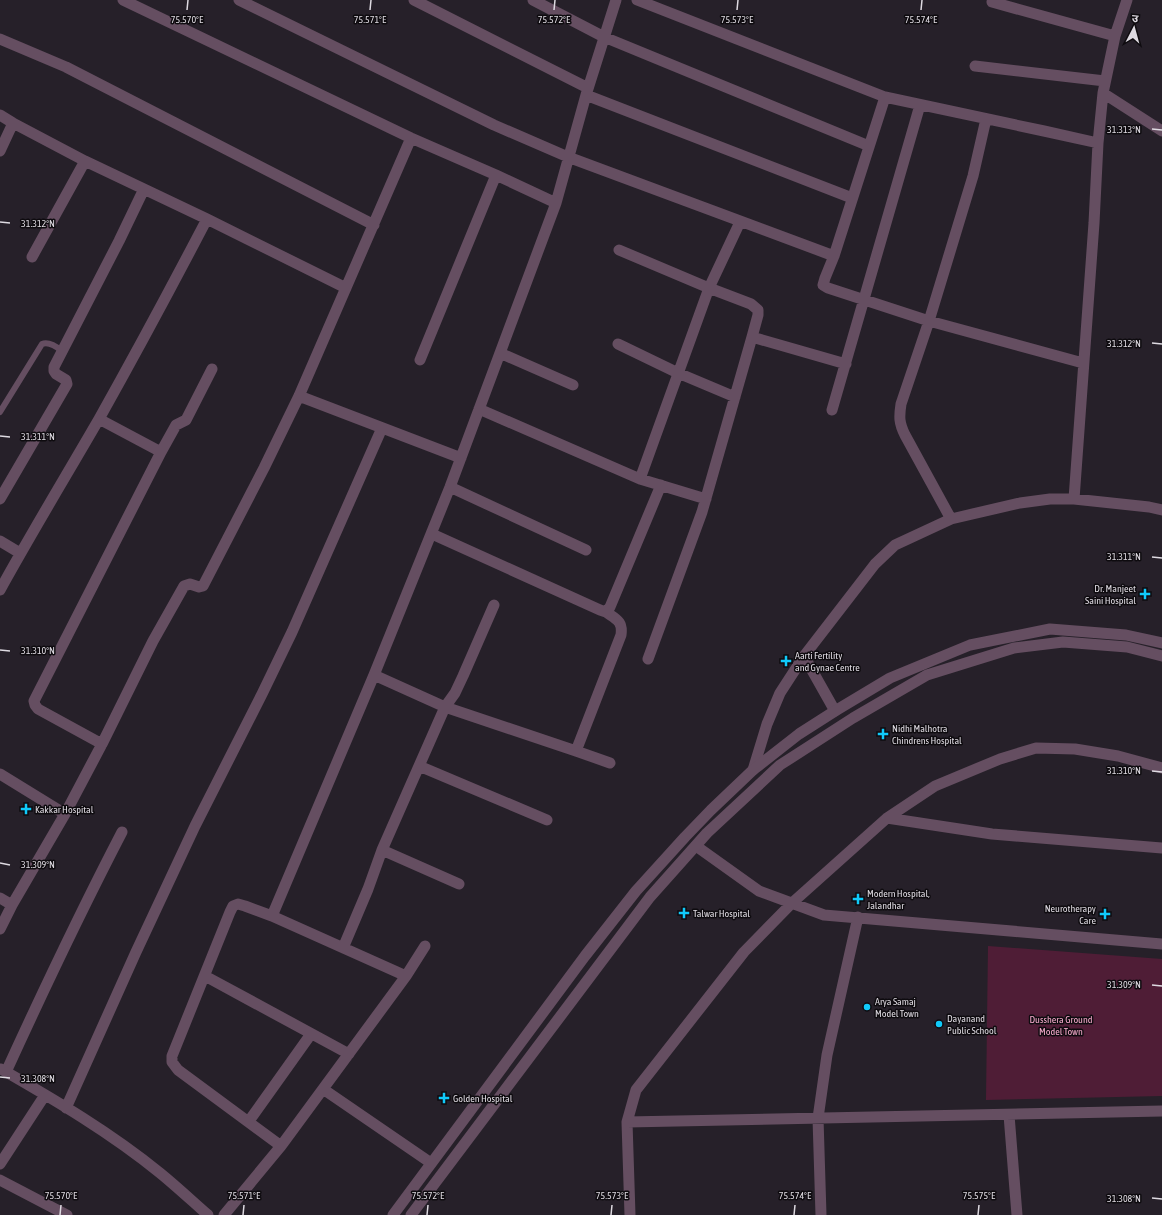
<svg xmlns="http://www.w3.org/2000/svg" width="1162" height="1215" font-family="'Asap Condensed','Noto Sans Devanagari',sans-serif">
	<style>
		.green { fill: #4f1d36 }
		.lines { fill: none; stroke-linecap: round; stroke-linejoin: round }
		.service { stroke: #654e61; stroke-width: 6 }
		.minor { stroke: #654e61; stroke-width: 11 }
		.tertiary { stroke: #654e61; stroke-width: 11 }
		.ticks { fill: none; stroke: #dedae1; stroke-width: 1.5 }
		.poi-dot { fill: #10cafa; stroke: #0e0b0f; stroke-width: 1.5 }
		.labels { text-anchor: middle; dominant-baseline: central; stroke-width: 3; stroke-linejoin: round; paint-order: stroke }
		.poi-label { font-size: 10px; fill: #dedae1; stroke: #0e0b0f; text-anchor: start }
		.park-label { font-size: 10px; fill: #f6aacc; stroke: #0e0b0f }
		.ticks-label { font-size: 10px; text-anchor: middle; fill: #dedae1; stroke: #0e0b0f; stroke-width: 3; stroke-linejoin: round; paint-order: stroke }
	</style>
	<rect width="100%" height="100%" fill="#262029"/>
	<!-- green -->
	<path class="green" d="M988,946L1162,959V1096L986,1100Z"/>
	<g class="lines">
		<!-- service -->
		<path class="service" d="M0,412L42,344C49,341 57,347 62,351"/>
		<!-- minor -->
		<path class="minor" d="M123,0L411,138L496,175L556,203
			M239,0L494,125L568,157L834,256
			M414,0L588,88
			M533,0L604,37L869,146
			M637,0L885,97L1044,131L1098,143
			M992,2L1115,36
			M0,39L66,67L103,86L374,225
			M975,66L1105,81
			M1103,93L1162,131
			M586,95L852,198
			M885,97L834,256L825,278L823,285L828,288L929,321L1083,363
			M0,115L13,123L85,161L207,219L346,288
			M0,151L13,123
			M619,250L709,288L751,304L758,310V315L752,337L702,512L648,659
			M32,257L85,161
			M752,337L846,364
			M618,344L678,373L735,397
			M500,353L573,385
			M420,360L496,175
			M299,396L461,458
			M479,409L640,479L706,499
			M832,410L920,105
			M99,419L161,452
			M640,479L709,288L740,222
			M450,487L586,550
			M0,499L67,384L66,380L56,374L54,371V367L119,241L144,189
			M1074,499L1094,223L1098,143L1103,93L1115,36L1127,0
			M951,519L905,435C899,423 899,417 901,404L929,321L973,176L986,119
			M432,534L600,610L606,612L610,607L661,485
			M0,541L20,553
			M0,590C32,532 66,476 99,419C136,353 172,286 207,219
			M804,656L835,711
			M374,675L445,707L576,751L610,763
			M102,744L38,709L35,705L34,701L161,452L176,425L186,420L212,369
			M576,751L621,635C623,621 616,619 606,612
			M419,766L547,820
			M753,770L767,724L780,693L804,656L875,564L895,545L951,519L1020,503L1050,499H1074L1149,507L1162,510
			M0,774L65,814
			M887,818L992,834L1162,848
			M696,846L759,891L824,915L1162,944
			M382,850L459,884
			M0,898L12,905
			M272,916L374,675L450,487L556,203L586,95L616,0
			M0,929L12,905L65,814L102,744L153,641L184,586L190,584L199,587L203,586L264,468L299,396L411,138
			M343,948L368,889L382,850L419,766L445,707L455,693L463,676L494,605
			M205,976L349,1054
			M1,1069C55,1100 111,1133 160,1173C176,1186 192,1201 208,1215
			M6,1072C43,991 81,911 122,832
			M323,1089L431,1163
			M66,1108L136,952L195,826L262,694L292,632L382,428
			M1009,1115L1017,1215
			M249,1121L311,1034
			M627,1122L1162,1111
			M281,1146L178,1070L172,1062V1056L230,912L233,906L238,904L245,906L272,916L406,976
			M0,1164L45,1095
			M0,1180L67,1215
			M224,1215L281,1146L406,976L425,946
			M630,1215L627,1122L636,1090L744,952L792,903L887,818L935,786L1000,759L1036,748L1075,749L1118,756L1162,768
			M821,1215L818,1118L827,1055L858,917"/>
		<!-- tertiary -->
		<path class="tertiary" d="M393,1215L585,956L636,891L685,837L711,810L753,770L799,734L835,711L890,678L970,645L1050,629L1126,635L1162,643
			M411,1215L650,897L707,833L780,765L853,718L927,675L1014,648L1063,642L1127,647L1162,656"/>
	</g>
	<!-- ticks -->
	<path class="ticks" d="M187,10L188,0M370,10L371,0M554,10L555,0M737,10L738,0M921,10L922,0M1152,129L1162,130M0,222L10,223M1152,343L1162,344M0,436L10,437M1152,557L1162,558M0,650L10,651M1152,771L1162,772M0,863L10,865M1152,985L1162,986M0,1077L10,1078M1152,1198L1162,1199M60,1215L61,1205M243,1215L244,1205M427,1215L428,1205M611,1215L612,1205M794,1215L795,1205M978,1215L979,1205"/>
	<!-- markers -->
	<g class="poi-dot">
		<path d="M1143 588h4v4h4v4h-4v4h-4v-4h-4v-4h4z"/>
		<path d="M784 655h4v4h4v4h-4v4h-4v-4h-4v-4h4z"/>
		<path d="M881 728h4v4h4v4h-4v4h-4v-4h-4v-4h4z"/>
		<path d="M24 803h4v4h4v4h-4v4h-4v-4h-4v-4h4z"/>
		<path d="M856 893h4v4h4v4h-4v4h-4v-4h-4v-4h4z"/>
		<path d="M682 907h4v4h4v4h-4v4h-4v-4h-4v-4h4z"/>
		<path d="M1103 908h4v4h4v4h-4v4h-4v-4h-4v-4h4z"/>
		<circle cx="867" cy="1007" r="4"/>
		<circle cx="939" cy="1024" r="4"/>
		<path d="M442 1092h4v4h4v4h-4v4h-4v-4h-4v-4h4z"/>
	</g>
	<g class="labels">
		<!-- poi labels -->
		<g class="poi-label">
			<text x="1136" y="588" text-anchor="end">Dr. Manjeet<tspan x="1136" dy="12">Saini Hospital</tspan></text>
			<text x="795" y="655">Aarti Fertility<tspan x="795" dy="12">and Gynae Centre</tspan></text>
			<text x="892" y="728">Nidhi Malhotra<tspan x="892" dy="12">Chindrens Hospital</tspan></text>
			<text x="35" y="809">Kakkar Hospital</text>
			<text x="867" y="893">Modern Hospital,<tspan x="867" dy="12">Jalandhar</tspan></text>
			<text x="1096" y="908" text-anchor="end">Neurotherapy<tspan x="1096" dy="12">Care</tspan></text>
			<text x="693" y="913">Talwar Hospital</text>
			<text x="875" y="1001">Arya Samaj<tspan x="875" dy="12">Model Town</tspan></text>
			<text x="947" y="1018">Dayanand<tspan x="947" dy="12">Public School</tspan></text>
			<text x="453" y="1098">Golden Hospital</text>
		</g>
		<!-- park labels -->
		<g class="park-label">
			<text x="1061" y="1019">Dusshera Ground<tspan x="1061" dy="12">Model Town</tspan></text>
		</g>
	</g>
	<g class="ticks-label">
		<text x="187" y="23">75.570°E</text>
		<text x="370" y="23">75.571°E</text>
		<text x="554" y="23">75.572°E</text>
		<text x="737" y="23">75.573°E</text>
		<text x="921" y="23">75.574°E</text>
		<text x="1124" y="133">31.313°N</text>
		<text x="38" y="227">31.312°N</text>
		<text x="1124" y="347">31.312°N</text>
		<text x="38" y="440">31.311°N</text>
		<text x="1124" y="560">31.311°N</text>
		<text x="38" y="654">31.310°N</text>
		<text x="1124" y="774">31.310°N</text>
		<text x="38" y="868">31.309°N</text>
		<text x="1124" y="988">31.309°N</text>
		<text x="38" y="1082">31.308°N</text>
		<text x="61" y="1199">75.570°E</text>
		<text x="244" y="1199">75.571°E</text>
		<text x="428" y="1199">75.572°E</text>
		<text x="612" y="1199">75.573°E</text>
		<text x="795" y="1199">75.574°E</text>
		<text x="979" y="1199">75.575°E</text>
		<text x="1124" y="1202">31.308°N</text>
	</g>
	<!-- north arrow -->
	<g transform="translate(1134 28) rotate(6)" stroke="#0e0b0f" stroke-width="3" paint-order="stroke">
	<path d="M0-3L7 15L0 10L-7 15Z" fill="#dedae1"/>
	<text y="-6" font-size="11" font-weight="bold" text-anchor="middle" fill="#dedae1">उ</text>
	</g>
</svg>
